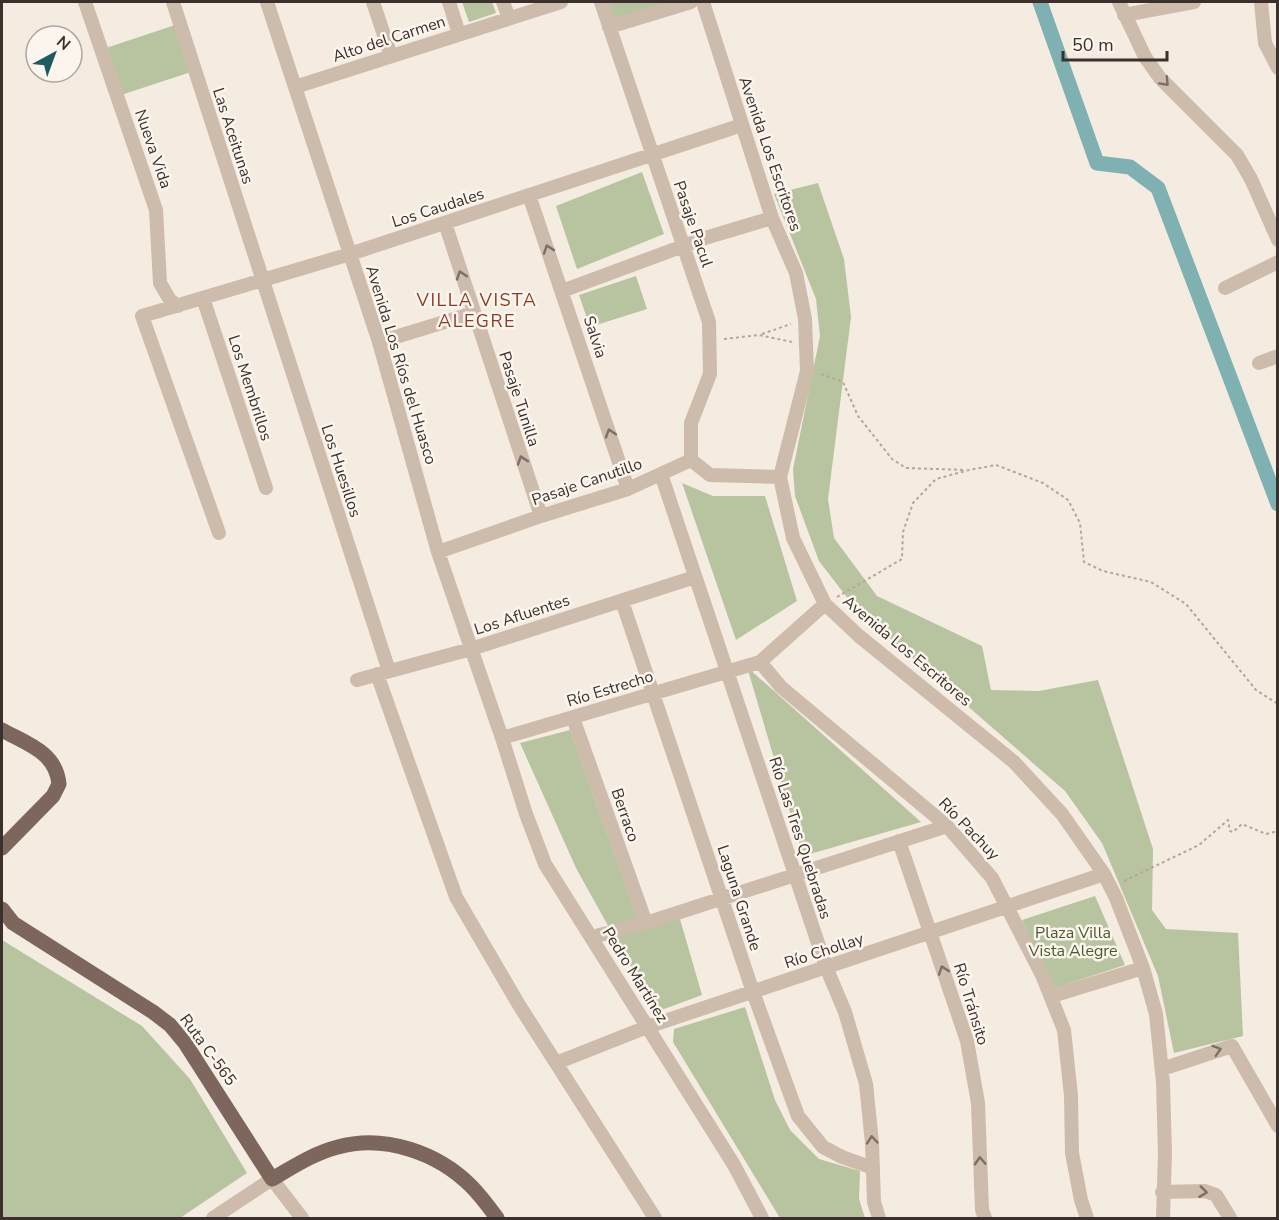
<svg xmlns="http://www.w3.org/2000/svg" width="1279" height="1220" font-family="'Nunito Sans',sans-serif">
	<style>
		.green { fill: #b8c4a0 }
		.lines { fill: none; stroke-linecap: round; stroke-linejoin: round }
		.canal { stroke: #7fb0b2; stroke-width: 15 }
		.path { stroke: #b9a596; stroke-width: 2; stroke-dasharray: 3 3; stroke-linecap: butt }
		.minor { stroke: #cdbbac; stroke-width: 14 }
		.major { stroke: #7d675c; stroke-width: 15 }
		.oneway { stroke: #7d6f65 }
		.labels { text-anchor: middle; dominant-baseline: central; stroke-width: 5; stroke-linejoin: round; paint-order: stroke }
		.street-label { font-size: 16px; fill: #3b302b; stroke: #fbf5ee }
		.park-label { font-size: 16px; fill: #4a5a2e; stroke: #fbf5ee }
		.neighbourhood-label { font-size: 18px; letter-spacing: 1.5px; fill: #8c3b22; stroke: #fbf5ee }
	</style>
	<rect width="100%" height="100%" fill="#f4ebe1"/>
	<!-- green -->
	<path class="green" d="M462,2H492L496,13L469,22Z
		M602,2H688L610,26Z
		M175,25L191,72L121,95L106,48Z
		M642,172L664,234L577,269L556,206Z
		M818,183L844,259L851,317L828,499L834,538L877,596L982,646L991,690L1039,691L1098,680L1153,849L1152,910L1166,929L1238,933L1243,1036L1174,1053L1158,976L1102,843L1065,791L856,609L819,561L795,496L793,469L820,336L816,299L774,194Z
		M636,276L647,309L590,327L579,295Z
		M682,483L713,496H765L797,601L736,640Z
		M747,667L921,822L803,856Z
		M570,730L641,929L680,919L702,995L656,1012L576,868L520,743Z
		M1095,896L1125,965L1052,989L1022,920Z
		M2,940L142,1026L190,1079L247,1173L180,1218H2Z
		M745,1007L775,1100L790,1130L819,1159L860,1171L859,1199L865,1218H780L673,1042L674,1029Z"/>
	<g class="lines">
		<!-- canal -->
		<path class="canal" d="M1040,2L1097,163L1130,167L1158,188L1278,504"/>
		<!-- path -->
		<path class="path" d="M762,334L791,324
			M724,339L759,335L792,342
			M821,374L843,382L858,416L892,459L906,468L966,470
			M837,597L902,559L903,532L913,503L936,479L969,470L996,465L1043,483L1068,500L1080,523L1084,562L1103,571L1151,582L1186,604L1256,690L1278,704
			M1124,881L1199,845L1228,820L1230,831L1233,832L1242,824L1266,834L1278,831"/>
		<!-- minor -->
		<path class="minor" d="M85,2L156,210L160,283L170,300L178,306
			M173,2L389,671
			M267,2L379,342L438,552L502,738L526,814L545,864L734,1165L762,1218
			M373,2L391,56
			M449,2L459,34
			M503,2L509,18
			M601,2L709,322L710,374L691,423V460
			M703,2L772,218L796,273L805,319L807,371L780,477L793,538L825,604L859,636L1014,762L1062,814L1104,874L1116,898L1143,968L1156,1014L1163,1082L1165,1154L1163,1218
			M1119,2L1145,57L1160,78L1237,155L1251,179L1278,240
			M1261,2L1265,43L1278,68
			M1124,15L1194,2
			M609,27L691,2
			M295,87L561,2
			M529,195L628,489
			M445,223L541,516
			M1225,288L1278,262
			M562,291L705,238L772,218
			M203,298L266,488
			M379,342L474,313
			M1259,363L1278,356
			M661,474L826,967L845,1012L866,1084L872,1143L874,1202L879,1218
			M219,533L142,316L350,254L742,125
			M438,552L541,516L628,489L691,460L710,475L780,477
			M622,601L753,992L798,1116L823,1147L842,1157L873,1168
			M760,662L781,687L947,826L992,878L1042,975L1064,1030L1071,1096L1072,1153L1081,1200L1087,1218
			M377,674L456,897L519,1005L655,1218
			M357,680L471,649L695,577
			M573,718L646,923
			M502,738L760,662L825,604
			M899,841L967,1041L978,1103L982,1210L985,1218
			M592,937L646,923L947,826
			M1052,996L1143,968
			M556,1063L647,1027L1104,874
			M1162,1069L1232,1046L1278,1126
			M1162,1192L1205,1191L1216,1195L1230,1218
			M213,1218L272,1179L302,1218"/>
		<!-- major -->
		<path class="major" d="M2,730C27,744 56,752 59,784L53,796L2,848
			M2,909L13,923L153,1012L170,1025L185,1043L272,1179C293,1167 314,1153 338,1147C385,1134 438,1153 471,1186C481,1196 489,1207 497,1218"/>
	</g>
	<!-- one-way arrows -->
	<defs><path id="oneway-chevron" d="M-2-3.5L2.5 0L-2 3.5" fill="none" stroke-width="1.6" stroke-linecap="round" stroke-linejoin="round" transform="scale(1.5)"/></defs>
	<g class="oneway">
		<use href="#oneway-chevron" transform="translate(1165 82) rotate(47)"/>
		<use href="#oneway-chevron" transform="translate(548 249) rotate(-109)"/>
		<use href="#oneway-chevron" transform="translate(461 275) rotate(-108)"/>
		<use href="#oneway-chevron" transform="translate(610 433) rotate(-108)"/>
		<use href="#oneway-chevron" transform="translate(522 460) rotate(-108)"/>
		<use href="#oneway-chevron" transform="translate(943 970) rotate(-109)"/>
		<use href="#oneway-chevron" transform="translate(1217 1050) rotate(-18)"/>
		<use href="#oneway-chevron" transform="translate(872 1140) rotate(-95)"/>
		<use href="#oneway-chevron" transform="translate(980 1161) rotate(-93)"/>
		<use href="#oneway-chevron" transform="translate(1203 1192) rotate(7)"/>
	</g>
	<g class="labels">
		<!-- street labels -->
		<g class="street-label">
			<text transform="translate(389 39) rotate(-18)">Alto del Carmen</text>
			<text transform="translate(233 136) rotate(72)">Las Aceitunas</text>
			<text transform="translate(153 149) rotate(71)">Nueva Vida</text>
			<text transform="translate(770 154) rotate(71)">Avenida Los Escritores</text>
			<text transform="translate(438 208) rotate(-18)">Los Caudales</text>
			<text transform="translate(693 224) rotate(71)">Pasaje Pacul</text>
			<text transform="translate(595 337) rotate(72)">Salvia</text>
			<text transform="translate(401 365) rotate(73)">Avenida Los Ríos del Huasco</text>
			<text transform="translate(250 388) rotate(72)">Los Membrillos</text>
			<text transform="translate(519 399) rotate(72)">Pasaje Tunilla</text>
			<text transform="translate(341 471) rotate(72)">Los Huesillos</text>
			<text transform="translate(587 482) rotate(-19)">Pasaje Canutillo</text>
			<text transform="translate(522 615) rotate(-18)">Los Afluentes</text>
			<text transform="translate(907 651) rotate(40)">Avenida Los Escritores</text>
			<text transform="translate(610 689) rotate(-17)">Río Estrecho</text>
			<text transform="translate(625 815) rotate(71)">Berraco</text>
			<text transform="translate(969 829) rotate(46)">Río Pachuy</text>
			<text transform="translate(800 838) rotate(72)">Río Las Tres Quebradas</text>
			<text transform="translate(739 898) rotate(72)">Laguna Grande</text>
			<text transform="translate(824 951) rotate(-18)">Río Chollay</text>
			<text transform="translate(635 975) rotate(58)">Pedro Martínez</text>
			<text transform="translate(971 1004) rotate(73)">Río Tránsito</text>
			<text transform="translate(208 1050) rotate(54)">Ruta C-565</text>
		</g>
		<!-- park labels -->
		<g class="park-label">
			<text x="1073" y="933">Plaza Villa<tspan x="1073" dy="18">Vista Alegre</tspan></text>
		</g>
		<!-- neighbourhood labels -->
		<g class="neighbourhood-label">
			<text x="477" y="300">VILLA VISTA<tspan x="477" dy="21">ALEGRE</tspan></text>
		</g>
	</g>
	<!-- border -->
	<rect width="1279" height="1220" fill="none" stroke="#3b302b" stroke-width="6"/>
	<!-- north arrow -->
	<g transform="translate(54 54) rotate(41)"><circle r="28" fill="#fbf5ee" stroke="#aea6a0" stroke-width="1.5"/>
	<path d="M0-4.5L10 22L0 15L-10 22Z" fill="#1f5a5e"/>
	<text y="-9" font-size="16" font-weight="bold" text-anchor="middle" fill="#3b302b">N</text>
	</g>
	<!-- scale -->
	<path d="M1063 51v9h104v-9" fill="none" stroke="#3b302b" stroke-width="3"/>
	<text x="1072" y="51" font-size="18" fill="#3b302b" stroke="#fbf5ee" stroke-width="4.5" paint-order="stroke">50 m</text>
</svg>
